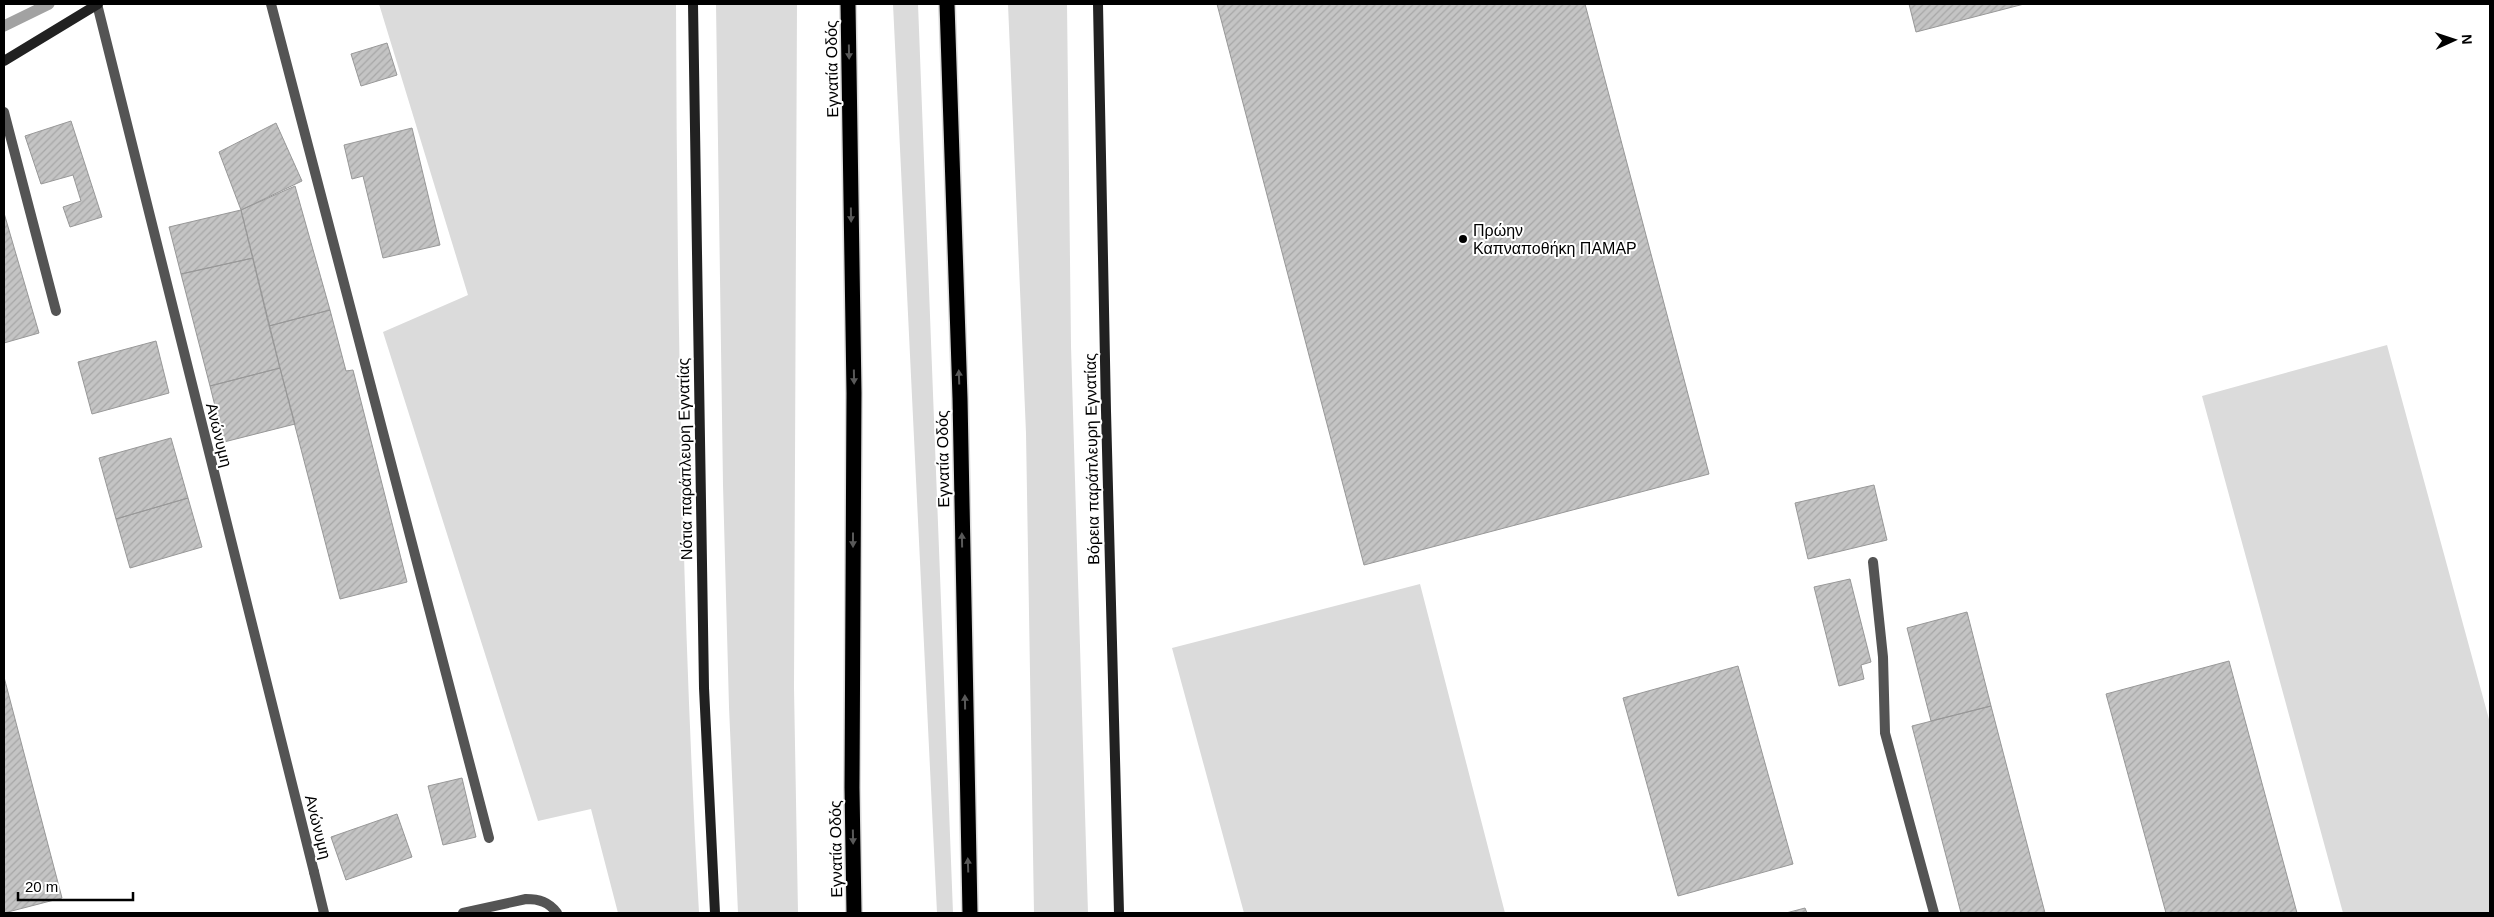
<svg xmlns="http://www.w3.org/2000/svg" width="2494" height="917" font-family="Arial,sans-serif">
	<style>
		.grass { fill: #dbdbdb }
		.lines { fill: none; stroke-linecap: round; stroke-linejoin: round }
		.stream { stroke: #a2a2a2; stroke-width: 11 }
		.building { fill: url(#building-hatch); stroke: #989898 }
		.highway-casing { stroke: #dbdbdb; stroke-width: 18 }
		.lane { stroke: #545454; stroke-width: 10 }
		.street { stroke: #545454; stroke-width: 10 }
		.secondary { stroke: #212121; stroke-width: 10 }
		.highway { stroke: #000; stroke-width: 15 }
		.oneway { fill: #595959 }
		.poi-dot { fill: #000; stroke: #fff; stroke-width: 2 }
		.labels { text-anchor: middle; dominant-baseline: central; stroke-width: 4; stroke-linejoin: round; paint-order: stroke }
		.street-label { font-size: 16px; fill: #000; stroke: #fff }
		.poi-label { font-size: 16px; fill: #000; stroke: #fff; text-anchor: start }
	</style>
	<defs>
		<pattern id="building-hatch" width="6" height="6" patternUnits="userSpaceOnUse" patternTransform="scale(1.25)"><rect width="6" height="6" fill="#c4c4c4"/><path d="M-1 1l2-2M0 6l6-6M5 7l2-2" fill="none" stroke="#a7a7a7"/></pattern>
	</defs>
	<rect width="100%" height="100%" fill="#fff"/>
	<!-- grass -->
	<path class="grass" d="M379,4H676C677,307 682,611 699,913H618L591,809L538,821L383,332L468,295Z
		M716,4H797L794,688L798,913H738L729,707L723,485Z
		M893,4H918L953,913H937Z
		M1008,4H1067L1071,346L1088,913H1034L1026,433Z
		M2387,345L2490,723V913H2343L2202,396Z
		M1420,584L1505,913H1244L1172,648Z"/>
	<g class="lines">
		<!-- stream -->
		<path class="stream" d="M4,26L49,4"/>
	</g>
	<!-- building -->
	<path class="building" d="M1217,4H1585L1709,474L1364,565Z
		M1909,4H2024L1916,32Z
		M387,43L397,75L361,86L351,54Z
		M71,121L102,217L70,227L63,207L81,201L73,175L41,184L25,136Z
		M276,123L302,181L241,210L219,152Z
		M412,128L440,245L383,258L363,176L352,179L344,145Z
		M295,186L330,310L269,326L241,210Z
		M241,210L253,258L181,274L169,227Z
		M4,213L39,333L4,343Z
		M253,258L280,368L210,386L181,274Z
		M330,310L346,371L353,370L407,582L340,599L269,326Z
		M156,341L169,393L92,414L78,362Z
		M280,368L295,424L224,442L210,386Z
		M171,438L188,498L116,519L99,458Z
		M1874,485L1887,540L1808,559L1795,503Z
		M188,498L202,547L130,568L116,519Z
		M1850,579L1871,662L1861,665L1864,679L1839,686L1814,587Z
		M1967,612L1991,706L1931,721L1907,628Z
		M2229,661L2297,913H2166L2106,694Z
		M1738,666L1793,864L1678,896L1623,698Z
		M4,677L62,898L4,913Z
		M1991,706L2045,913H1961L1912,726Z
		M462,778L476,837L443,845L428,786Z
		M397,814L412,857L346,880L331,837Z
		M1805,908L1807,913H1786Z"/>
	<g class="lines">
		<defs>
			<path id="highway" d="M848,4L854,393L852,788L854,913
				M947,4L960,398L970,913"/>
		</defs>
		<!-- highway casing -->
		<use href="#highway" class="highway-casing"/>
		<!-- lane -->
		<path class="lane" d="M1873,562L1883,657L1885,733L1934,913
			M314,872L324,913
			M463,913L526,899C539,899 549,902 557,913"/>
		<!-- street -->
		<path class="street" d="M97,4L314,872
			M271,4L489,838
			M4,112L56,311"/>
		<!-- secondary -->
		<path class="secondary" d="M693,4L704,688L715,913
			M1098,4L1106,411L1119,913
			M4,61L98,4"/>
		<!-- highway -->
		<use href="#highway" class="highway"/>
	</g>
	<!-- one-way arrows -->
	<defs><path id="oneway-solid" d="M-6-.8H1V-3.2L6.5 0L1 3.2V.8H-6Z" transform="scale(1.25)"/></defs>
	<g class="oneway">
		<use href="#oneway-solid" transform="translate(849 52) rotate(89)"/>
		<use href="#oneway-solid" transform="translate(851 215) rotate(89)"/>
		<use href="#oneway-solid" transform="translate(854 377) rotate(89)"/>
		<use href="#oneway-solid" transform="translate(959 377) rotate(-92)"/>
		<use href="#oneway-solid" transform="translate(853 540) rotate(90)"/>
		<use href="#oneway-solid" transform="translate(962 540) rotate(-91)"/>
		<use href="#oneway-solid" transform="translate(965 702) rotate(-91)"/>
		<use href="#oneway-solid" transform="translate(853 837) rotate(89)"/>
		<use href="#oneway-solid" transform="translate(968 865) rotate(-92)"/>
	</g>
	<!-- markers -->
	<circle class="poi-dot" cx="1463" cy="239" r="5"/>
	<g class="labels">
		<!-- street labels -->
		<g class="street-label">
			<text transform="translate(832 69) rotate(-91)">Εγνατία Οδός</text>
			<text transform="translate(219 435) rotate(76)">Ανώνυμη</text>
			<text transform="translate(685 459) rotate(-91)">Νότια παράπλευρη Εγνατίας</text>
			<text transform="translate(943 459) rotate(-91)">Εγνατία Οδός</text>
			<text transform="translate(1092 459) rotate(-91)">Βόρεια παράπλευρη Εγνατίας</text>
			<text transform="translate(318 827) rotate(76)">Ανώνυμη</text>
			<text transform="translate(836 849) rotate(-91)">Εγνατία Οδός</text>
		</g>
		<!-- poi labels -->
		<g class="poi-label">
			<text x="1473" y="230">Πρώην<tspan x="1473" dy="18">Καπναποθήκη ΠΑΜΑΡ</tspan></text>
		</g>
	</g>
	<!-- border -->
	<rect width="2494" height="917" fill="none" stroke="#000000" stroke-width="10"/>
	<!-- north arrow -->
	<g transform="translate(2454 40) rotate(87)" stroke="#ffffff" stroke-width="4" paint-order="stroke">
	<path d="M0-4L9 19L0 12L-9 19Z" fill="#000000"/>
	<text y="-8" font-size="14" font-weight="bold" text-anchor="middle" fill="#000000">N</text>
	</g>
	<!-- scale -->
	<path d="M18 892v8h115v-8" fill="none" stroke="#000000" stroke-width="2.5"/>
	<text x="25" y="892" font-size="15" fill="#000000" stroke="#ffffff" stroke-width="4" paint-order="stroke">20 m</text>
</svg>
